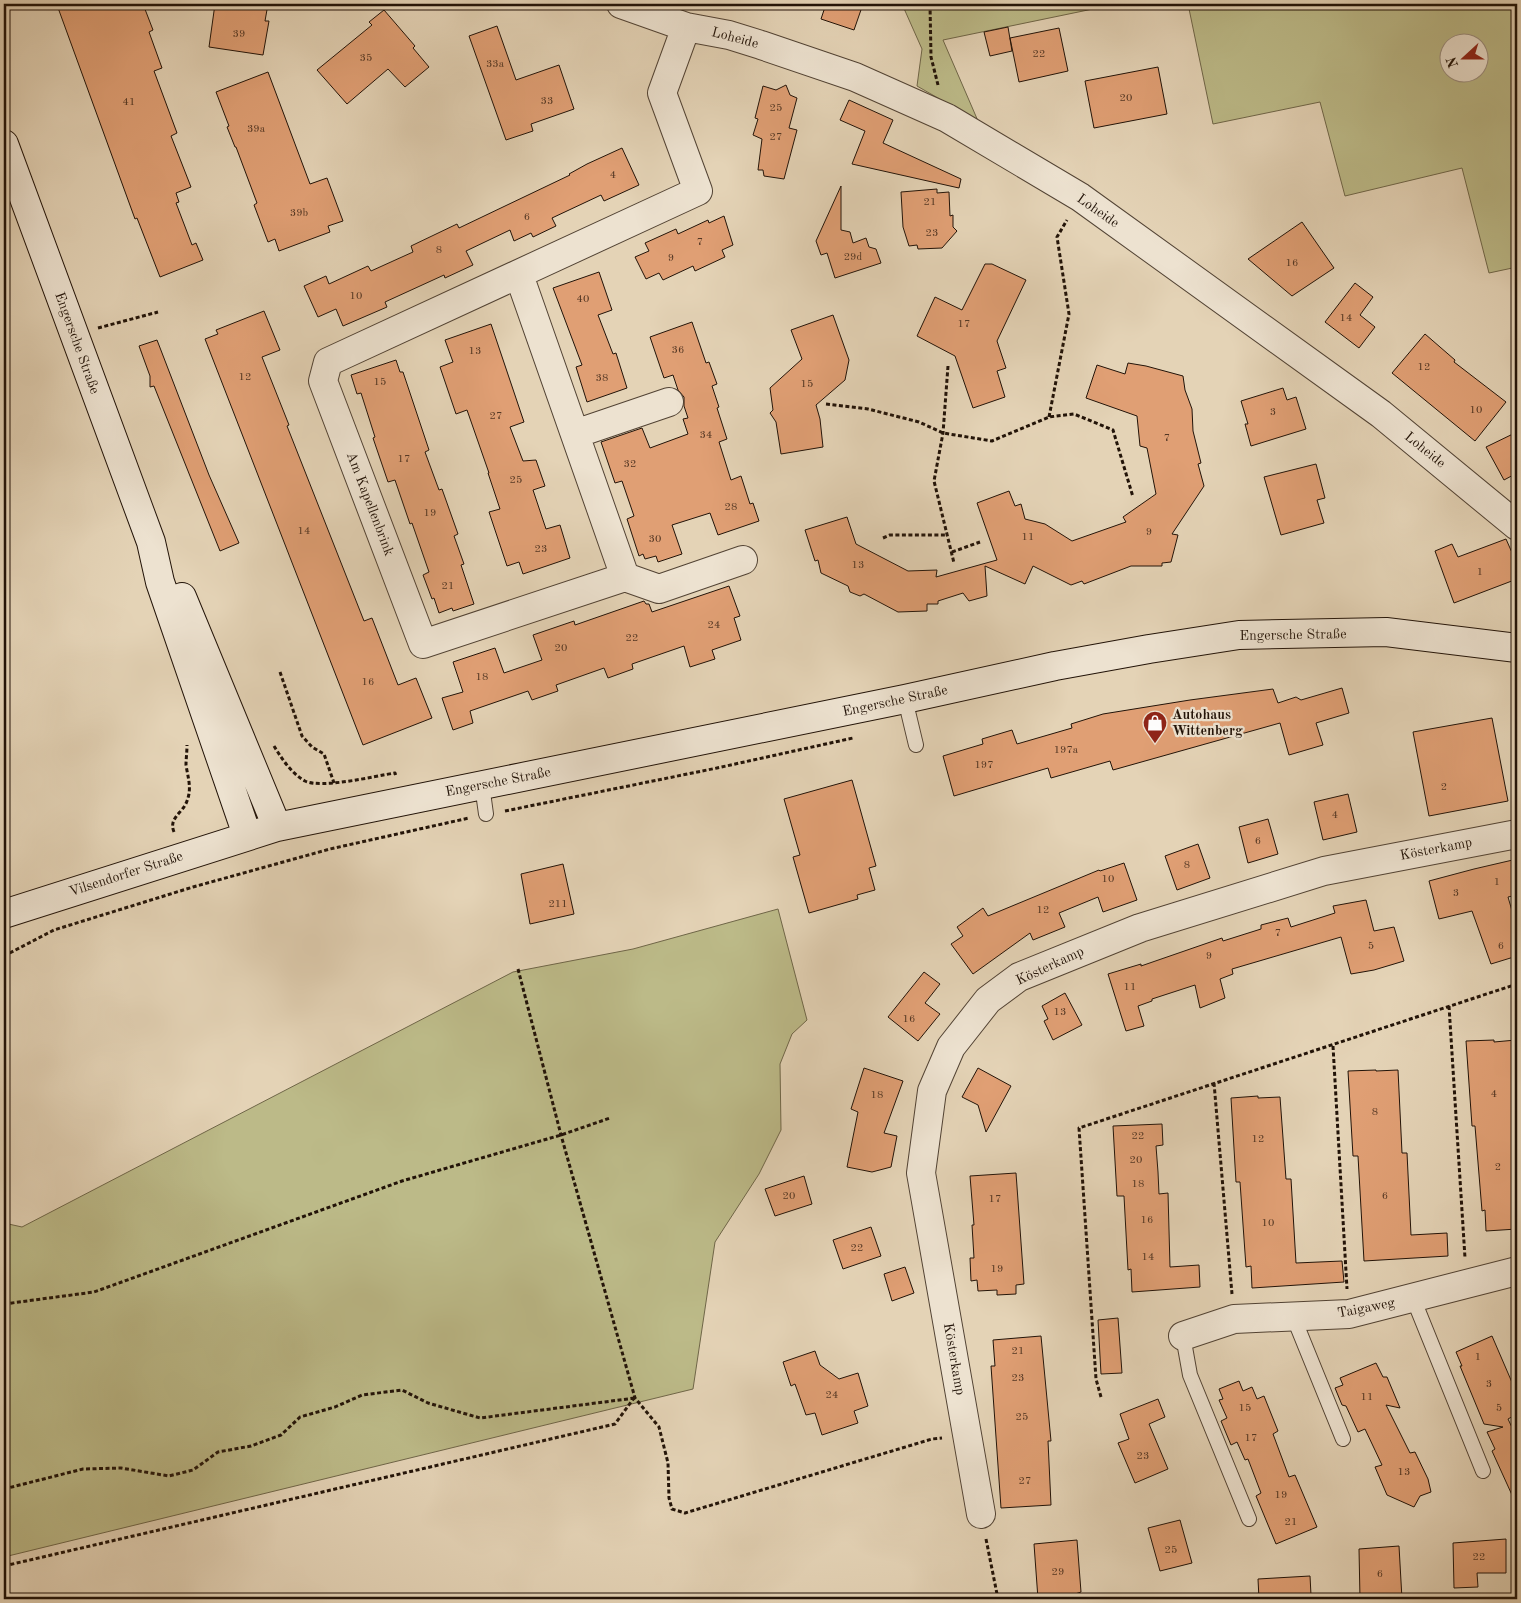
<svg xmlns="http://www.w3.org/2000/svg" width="1521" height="1603" font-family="'Old Standard TT',serif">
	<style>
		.green { fill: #bcba88; stroke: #6f6648; fill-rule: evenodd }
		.building { fill: #e09f74; stroke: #221308 }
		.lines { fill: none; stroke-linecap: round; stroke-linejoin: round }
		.service-casing { stroke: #524334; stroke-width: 16 }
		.minor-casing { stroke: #524334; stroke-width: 30 }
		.secondary-casing { stroke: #221308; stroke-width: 30 }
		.path { stroke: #221308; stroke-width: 3; stroke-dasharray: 4 2.5; stroke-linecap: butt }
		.service { stroke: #ede2d0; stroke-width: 14 }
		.minor { stroke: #ede2d0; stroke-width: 28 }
		.secondary { stroke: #ede2d0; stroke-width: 28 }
		.labels { text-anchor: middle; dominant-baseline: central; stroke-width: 4.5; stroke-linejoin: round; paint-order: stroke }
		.number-label { font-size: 11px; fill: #523623 }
		.street-label { font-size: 14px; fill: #221308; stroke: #ede2d0 }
		.poi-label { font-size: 14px; font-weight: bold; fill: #221308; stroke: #ede2d0; text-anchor: start }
	</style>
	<rect width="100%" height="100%" fill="#e4d3b6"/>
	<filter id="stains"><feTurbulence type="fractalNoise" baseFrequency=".004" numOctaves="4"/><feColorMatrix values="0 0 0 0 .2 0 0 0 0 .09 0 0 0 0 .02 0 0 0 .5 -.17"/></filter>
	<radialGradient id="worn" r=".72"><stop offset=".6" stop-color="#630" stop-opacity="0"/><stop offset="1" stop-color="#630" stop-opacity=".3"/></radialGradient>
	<!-- green -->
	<path class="green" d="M902,4H1117L943,40L978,121L917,86L922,49Z
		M1188,4H1517V267L1489,273L1462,168L1345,196L1320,102L1213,124ZM1478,42V72H1448V42Z
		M778,909L807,1020L792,1034L780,1064L781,1130L759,1174L715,1242L693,1389L4,1557V1223L22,1227L513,972L633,949Z"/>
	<!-- building -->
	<path class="building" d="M82,4H143L153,30L149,32L162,68L154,71L177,133L171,136L191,187L176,193L179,202L176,203L192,245L196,243L203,260L160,277L137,218L135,219L57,5L76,6Z
		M215,4H268L265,21H269L263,55L209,47Z
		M826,4H863L854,30L821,19Z
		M384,10L415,46L413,48L429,67L405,87L388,69L347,104L317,70L372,25L369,22Z
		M497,26L516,80L559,65L574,109L531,124L533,131L506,140L469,36Z
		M1008,27L1012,51L990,56L984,32Z
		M1059,28L1068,71L1019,82L1010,38Z
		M1158,67L1167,114L1094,128L1085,81Z
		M268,72L310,184L327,178L343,221L328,226L330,232L279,251L275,239L268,242L254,205L257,203L236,147H235L227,127L229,126L216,92Z
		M786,85L790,95L797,98L789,128L797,130L784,179L764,176L763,170H758L762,139L753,135L758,119L755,118L763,86L776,90Z
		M849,100L893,120L883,143L961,179L959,188L852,164L865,131L840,120Z
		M622,148L639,185L604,201L601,195L552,218L556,226L533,237L531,233L514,241L510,230L466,251L473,265L445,278L444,275L385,302L387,307L343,326L336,309L318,317L304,286L326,276L329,284L368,266L371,271L413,252L411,246L457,224L459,228L570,175L569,174L587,164Z
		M841,186V230L850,232L853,243L866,238L869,247L876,249L881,263L835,278L827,253L821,255L816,241Z
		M937,189V193L949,192L950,216L953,215V227L957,231L942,248L918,249L917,245L909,246L903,227L901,192Z
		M724,216L733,245L722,250L725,257L695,271L693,266L663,280L659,273L646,279L635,257L649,251L645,243L676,229L678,234L708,220L709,223Z
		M1302,222L1334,268L1292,296L1248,259Z
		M985,264H992L1026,280L997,341L1006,368L997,371L1005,397L973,408L955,356L917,336L935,297L962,310Z
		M599,272L612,310L598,315L613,354L616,353L627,388L587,402L576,367L582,365L553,288Z
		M1355,283L1373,297L1360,315L1375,327L1359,348L1325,322Z
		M264,311L280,350L262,357L289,425L287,426L364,621L372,618L398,685L416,678L432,718L363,745L205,339L218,334L216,330Z
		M833,315L849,360L845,380L816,405L820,419L823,447L781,454L776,422L770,413L773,410L770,388L802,359L791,330Z
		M692,322L706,363L709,362L717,384L712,386L719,407L717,408L727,439L719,442L731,480L741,476L750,504L753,503L759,521L718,535L710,513L672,525L682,554L658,562L656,556L645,559L643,554L639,556L627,519L634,516L622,481L615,483L601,442L642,428L650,448L688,434L683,419L688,418L684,406V397L678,390L673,375L664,378L650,337Z
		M491,324L524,422L510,427L523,461L536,460L545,486L533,490L546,529L560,525L570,558L523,574L519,562L507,566L489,512L500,509L488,473H489L467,410L456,414L440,367L453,362L445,340Z
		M1425,334L1455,360L1454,362L1506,402L1475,441L1392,373Z
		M157,340L209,475L239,543L220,551L154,386L150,387V376L139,346Z
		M396,360L400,372H403L429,450L425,452L439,490L442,489L458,534L454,536L464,564L461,565L474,604L453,611L452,608L439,613L434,598L432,599L423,575L429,572L412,523L410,524L395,480L388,482L373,438L375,437L361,393L357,394L351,375Z
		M1128,363L1146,366L1183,376L1185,390L1192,409L1193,431L1201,463L1198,464L1204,486L1172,534L1178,535L1171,562L1162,563V566H1131L1084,584L1082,581L1071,585L1033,566L1025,584L985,566L987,596L969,601L963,593L938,601V604H927V611L898,612L864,594L860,596L850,592L848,586L821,573L818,560L815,561L805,530L847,517L856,544L908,571L937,570L936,577L997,560L977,503L1009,491L1015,506L1021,504L1025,519L1045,524L1072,541L1126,522L1123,517L1156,494L1147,448L1140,446L1137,416L1086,398L1097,365L1125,374Z
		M1283,388L1287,400L1296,397L1306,429L1251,446L1245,424H1248L1241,401Z
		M1517,432V473L1504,480L1486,447Z
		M1316,464L1325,498L1317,500L1324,523L1281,535L1264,477Z
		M1506,539L1517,564V579L1454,603L1435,551L1452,544L1458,557Z
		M729,586L740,616L734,618L741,640L712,650L715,659L690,667L684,646L632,664L633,669L608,678L604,668L556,685L558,691L532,700L528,691L470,711L473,723L453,730L442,698L463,692L453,662L495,648L504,673L542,660L533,635L574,621L575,625L644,601L646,604H649L652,612Z
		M1342,688L1349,713L1316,723L1323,745L1289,755L1280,723L1113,770L1110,761L1051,778L1048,768L954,796L943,756L983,744L982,739L1012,730L1017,744L1072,728L1071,724L1103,714L1190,700L1273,689L1278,703L1296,697L1301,700Z
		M1492,718L1508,801L1429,816L1413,732Z
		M852,780L876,866L869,868L875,890L857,895L858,899L809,913L793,857L800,855L784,799Z
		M1348,794L1357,832L1323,840L1314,802Z
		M1268,819L1278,854L1248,863L1239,827Z
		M1198,844L1210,878L1177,890L1165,856Z
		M1517,859V895L1508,897L1517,928V956L1491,964L1472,911L1439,919L1429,881L1474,869Z
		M1124,863L1137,900L1103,912L1098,897L1059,913L1065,927L1033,940L1030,933L973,974L951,944L963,936L957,927L983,908L988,916L1099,870L1100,871Z
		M563,864L574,914L530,924L521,874Z
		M1366,900L1374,931L1394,927L1404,961L1374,970L1351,974L1341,937L1232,969L1233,974L1220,979L1225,998L1200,1008L1195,985L1152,999V1001L1138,1006L1144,1026L1126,1031L1108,974L1141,964V966L1222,938L1223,941L1261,929V925L1288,918L1291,927L1335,913L1333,906Z
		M924,972L940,984L925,1003L940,1014L918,1041L888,1017Z
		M1065,993L1082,1025L1053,1040L1044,1021L1048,1019L1042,1006Z
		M1494,1040V1042L1516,1040L1517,1066V1229L1486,1231L1485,1210L1482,1211L1475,1126H1472L1466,1041Z
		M864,1068L903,1081L884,1133L897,1136L891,1167L872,1172L847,1167L858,1112L851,1109Z
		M978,1068L1011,1086L986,1132L978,1105L962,1097Z
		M1376,1070V1071L1398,1070L1402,1153H1407L1411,1235L1447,1233L1448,1256L1364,1261L1358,1156H1353L1348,1071Z
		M1258,1096V1098L1280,1097L1286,1179H1291L1296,1263L1342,1261L1344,1282L1252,1288L1251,1266L1246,1267L1240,1182H1236L1231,1098Z
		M1162,1124L1163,1145L1156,1146L1158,1172L1159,1194L1168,1193L1170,1267L1199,1265L1200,1287L1132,1292L1131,1269L1128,1270L1124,1196H1117L1113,1126Z
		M1016,1173L1024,1284L1016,1285V1294L997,1295V1290L978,1291L977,1280L971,1281L970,1258H974L972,1225H974L970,1176Z
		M804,1176L812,1204L775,1216L765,1189Z
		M871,1227L881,1256L843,1269L833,1240Z
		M905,1267L914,1293L892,1301L884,1274Z
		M1118,1318L1122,1373L1101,1374L1098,1320Z
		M1041,1336L1051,1441H1048L1051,1505L1001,1508L991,1366H995L993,1340Z
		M1492,1336L1517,1394V1414L1508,1419L1517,1438V1506L1492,1451L1495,1449L1487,1432L1503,1427L1484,1424L1460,1366H1462L1456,1352Z
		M815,1351L820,1365L839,1379L858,1373L868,1406L854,1411L858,1423L822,1435L815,1413L806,1415L795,1384L791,1386L783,1362Z
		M1376,1363L1383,1377H1387L1400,1408L1386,1405L1410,1453L1415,1452L1428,1479L1431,1492L1420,1496L1414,1507L1387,1495L1375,1467L1382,1465L1365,1429L1358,1432L1346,1406L1342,1405L1335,1388L1343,1385L1340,1378Z
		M1239,1381L1243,1391L1252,1387L1257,1399L1264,1396L1278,1431L1273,1434L1289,1477L1295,1475L1317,1527L1276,1544L1256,1496L1261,1493L1248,1459L1245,1460L1237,1442L1231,1445L1221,1421L1227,1418L1219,1400L1223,1399L1219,1389Z
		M1158,1399L1165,1417L1149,1424L1168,1469L1135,1483L1118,1443L1129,1439L1120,1414Z
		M1180,1520L1192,1563L1160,1571L1148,1528Z
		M1506,1539V1573H1477L1478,1587L1454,1588L1453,1543Z
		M1077,1540L1081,1592L1072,1595L1073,1599H1038L1034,1544Z
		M1399,1546L1402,1599H1360L1359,1549Z
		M1310,1576L1311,1595L1293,1596V1599H1259L1258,1579Z"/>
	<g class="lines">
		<defs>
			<path id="service" d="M905,699L916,745
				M482,785L486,814
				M1413,1298L1483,1471
				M1293,1316L1343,1439
				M1183,1336L1190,1375L1249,1519"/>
			<path id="minor" d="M621,4L686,27L729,35L761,45L855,77L947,118L1080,197L1381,414L1517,526
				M519,275L625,577L423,644L323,381L328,362L698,191L662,93L686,27
				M575,434L669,402
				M625,577L659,589L743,560
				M1183,1336L1234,1319L1349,1314L1517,1271
				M981,1514L921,1173L932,1091L951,1047L988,1000L1019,977L1140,928L1324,871L1517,834"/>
			<path id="secondary" d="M4,144L151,542L160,582L247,835
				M182,597L277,827
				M4,914L277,827L905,699L1055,666L1149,649L1239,635L1386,632L1517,648"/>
		</defs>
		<!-- service casing -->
		<use href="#service" class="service-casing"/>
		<!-- minor casing -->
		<use href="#minor" class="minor-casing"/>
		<!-- secondary casing -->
		<use href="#secondary" class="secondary-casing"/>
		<!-- path -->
		<path class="path" d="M930,4L931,57L938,85
			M98,328L158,312
			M948,366L943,433L934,481L954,563
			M826,404L868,409L919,422L943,433L992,441L1049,417L1074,414L1113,430L1133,497
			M1049,417L1069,314L1057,237L1067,220
			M883,538L890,535H947
			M952,552L980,542
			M280,672L302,736L312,747L324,754L334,783
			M274,746C282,759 291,773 305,781C322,789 375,776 395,773L396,776
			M505,811L717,768L853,738
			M174,832C168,818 183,813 187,801C192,788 188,778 186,765C186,759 187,752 187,745
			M4,956L54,930L193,887L330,849L469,818
			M518,969L561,1135L635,1398L659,1427L668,1463L669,1498L672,1509L685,1513L932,1439L942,1438
			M1449,1006L1465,1258
			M1333,1046L1347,1289
			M1214,1083L1232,1294
			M4,1304L94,1292L402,1181L561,1135L610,1118
			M1101,1397L1096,1379L1079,1128L1517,984
			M4,1489L83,1469L121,1468L169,1476L193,1470L218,1452L251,1446L281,1435L300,1417L335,1407L362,1395L402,1390L428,1403L480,1418L635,1398
			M986,1539L998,1599
			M4,1566L615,1424L634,1398"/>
		<!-- service -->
		<use href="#service" class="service"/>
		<!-- minor -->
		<use href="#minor" class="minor"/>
		<!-- secondary -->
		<use href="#secondary" class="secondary"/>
	</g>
	<!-- icons -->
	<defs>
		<symbol id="shop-pin" viewBox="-11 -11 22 30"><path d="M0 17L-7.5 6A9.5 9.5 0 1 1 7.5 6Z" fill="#8f2418" stroke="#ede2d0"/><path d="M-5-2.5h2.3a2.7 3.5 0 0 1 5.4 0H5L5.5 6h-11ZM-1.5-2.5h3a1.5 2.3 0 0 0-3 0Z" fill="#fff"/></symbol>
	</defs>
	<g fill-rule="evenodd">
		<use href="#shop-pin" x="1141" y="709" width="28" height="38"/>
	</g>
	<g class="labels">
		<!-- number labels -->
		<g class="number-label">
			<text x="239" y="34">39</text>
			<text x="1039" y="54">22</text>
			<text x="366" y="58">35</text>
			<text x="495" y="64">33a</text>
			<text x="1126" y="98">20</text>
			<text x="547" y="101">33</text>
			<text x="129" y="102">41</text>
			<text x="776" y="108">25</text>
			<text x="256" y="129">39a</text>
			<text x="776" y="137">27</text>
			<text x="613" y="175">4</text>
			<text x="930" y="202">21</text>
			<text x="299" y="213">39b</text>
			<text x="527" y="217">6</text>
			<text x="932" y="233">23</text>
			<text x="700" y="242">7</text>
			<text x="439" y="250">8</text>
			<text x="853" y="257">29d</text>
			<text x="671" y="258">9</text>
			<text x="1292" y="263">16</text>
			<text x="356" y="296">10</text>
			<text x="583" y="299">40</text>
			<text x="1346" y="318">14</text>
			<text x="964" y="324">17</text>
			<text x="678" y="350">36</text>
			<text x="475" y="351">13</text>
			<text x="1424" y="367">12</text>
			<text x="245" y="377">12</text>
			<text x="602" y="378">38</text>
			<text x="380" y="382">15</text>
			<text x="807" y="384">15</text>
			<text x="1476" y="410">10</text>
			<text x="1273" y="412">3</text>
			<text x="496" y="416">27</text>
			<text x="706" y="435">34</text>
			<text x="1167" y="438">7</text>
			<text x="404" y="459">17</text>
			<text x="630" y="464">32</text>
			<text x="516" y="480">25</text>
			<text x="731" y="507">28</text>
			<text x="430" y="513">19</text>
			<text x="304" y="531">14</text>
			<text x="1149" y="532">9</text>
			<text x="1028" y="537">11</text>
			<text x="655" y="539">30</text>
			<text x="541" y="549">23</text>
			<text x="858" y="565">13</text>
			<text x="1480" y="572">1</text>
			<text x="448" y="586">21</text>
			<text x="714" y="625">24</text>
			<text x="632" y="638">22</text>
			<text x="561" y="648">20</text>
			<text x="482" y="677">18</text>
			<text x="368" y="682">16</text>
			<text x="1066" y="750">197a</text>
			<text x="984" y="765">197</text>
			<text x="1444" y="787">2</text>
			<text x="1335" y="815">4</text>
			<text x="1258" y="841">6</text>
			<text x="1187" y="865">8</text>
			<text x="1108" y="879">10</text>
			<text x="1497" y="882">1</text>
			<text x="1456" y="893">3</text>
			<text x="558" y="904">211</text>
			<text x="1043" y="910">12</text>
			<text x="1278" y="933">7</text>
			<text x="1371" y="946">5</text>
			<text x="1501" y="946">6</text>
			<text x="1209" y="956">9</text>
			<text x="1130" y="987">11</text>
			<text x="1060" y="1012">13</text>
			<text x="909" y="1019">16</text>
			<text x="1494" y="1094">4</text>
			<text x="877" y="1095">18</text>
			<text x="1375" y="1112">8</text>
			<text x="1138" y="1136">22</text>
			<text x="1258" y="1139">12</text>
			<text x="1136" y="1160">20</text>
			<text x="1498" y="1167">2</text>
			<text x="1138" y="1184">18</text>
			<text x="789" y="1196">20</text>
			<text x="1385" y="1196">6</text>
			<text x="995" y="1199">17</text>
			<text x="1147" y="1220">16</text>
			<text x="1268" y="1223">10</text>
			<text x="857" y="1248">22</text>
			<text x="1148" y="1257">14</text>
			<text x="997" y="1269">19</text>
			<text x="1018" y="1351">21</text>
			<text x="1478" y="1357">1</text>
			<text x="1018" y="1378">23</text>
			<text x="1489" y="1384">3</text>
			<text x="832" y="1395">24</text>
			<text x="1367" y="1397">11</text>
			<text x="1245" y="1408">15</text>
			<text x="1499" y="1408">5</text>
			<text x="1022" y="1417">25</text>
			<text x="1251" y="1438">17</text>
			<text x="1143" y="1456">23</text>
			<text x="1404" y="1472">13</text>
			<text x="1025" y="1481">27</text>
			<text x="1281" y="1495">19</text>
			<text x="1291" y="1522">21</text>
			<text x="1171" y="1550">25</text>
			<text x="1479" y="1557">22</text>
			<text x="1058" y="1572">29</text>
			<text x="1380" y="1574">6</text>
		</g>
		<!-- street labels -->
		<g class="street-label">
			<text transform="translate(735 38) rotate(15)">Loheide</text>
			<text transform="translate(1098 211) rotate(35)">Loheide</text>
			<text transform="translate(77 343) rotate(70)">Engersche Straße</text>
			<text transform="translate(1425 450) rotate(39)">Loheide</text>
			<text transform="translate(370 504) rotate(69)">Am Kapellenbrink</text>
			<text transform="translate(1293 635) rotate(-1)">Engersche Straße</text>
			<text transform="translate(895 701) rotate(-12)">Engersche Straße</text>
			<text transform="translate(498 782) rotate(-11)">Engersche Straße</text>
			<text transform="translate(1436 849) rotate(-11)">Kösterkamp</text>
			<text transform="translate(126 874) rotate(-18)">Vilsendorfer Straße</text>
			<text transform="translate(1050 966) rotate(-25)">Kösterkamp</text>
			<text transform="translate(1366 1308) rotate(-11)">Taigaweg</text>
			<text transform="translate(954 1359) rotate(80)">Kösterkamp</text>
		</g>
		<!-- poi labels -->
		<g class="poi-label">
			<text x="1172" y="715">Autohaus<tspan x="1172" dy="16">Wittenberg</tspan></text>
		</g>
	</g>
	<!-- margin -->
	<rect width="1521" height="1603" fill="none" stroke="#e4d3b6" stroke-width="20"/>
	<rect x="5" y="5" width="1511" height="1593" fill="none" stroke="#221308" stroke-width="2.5"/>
	<rect x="10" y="10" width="1501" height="1583" fill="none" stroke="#221308"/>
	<!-- north arrow -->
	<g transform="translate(1464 58) rotate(249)"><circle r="24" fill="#ede2d0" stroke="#9c8f80"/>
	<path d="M0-4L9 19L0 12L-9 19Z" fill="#8f2418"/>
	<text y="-8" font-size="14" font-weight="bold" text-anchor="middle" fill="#221308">N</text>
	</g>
	<rect width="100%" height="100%" filter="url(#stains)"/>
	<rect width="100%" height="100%" fill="url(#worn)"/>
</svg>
